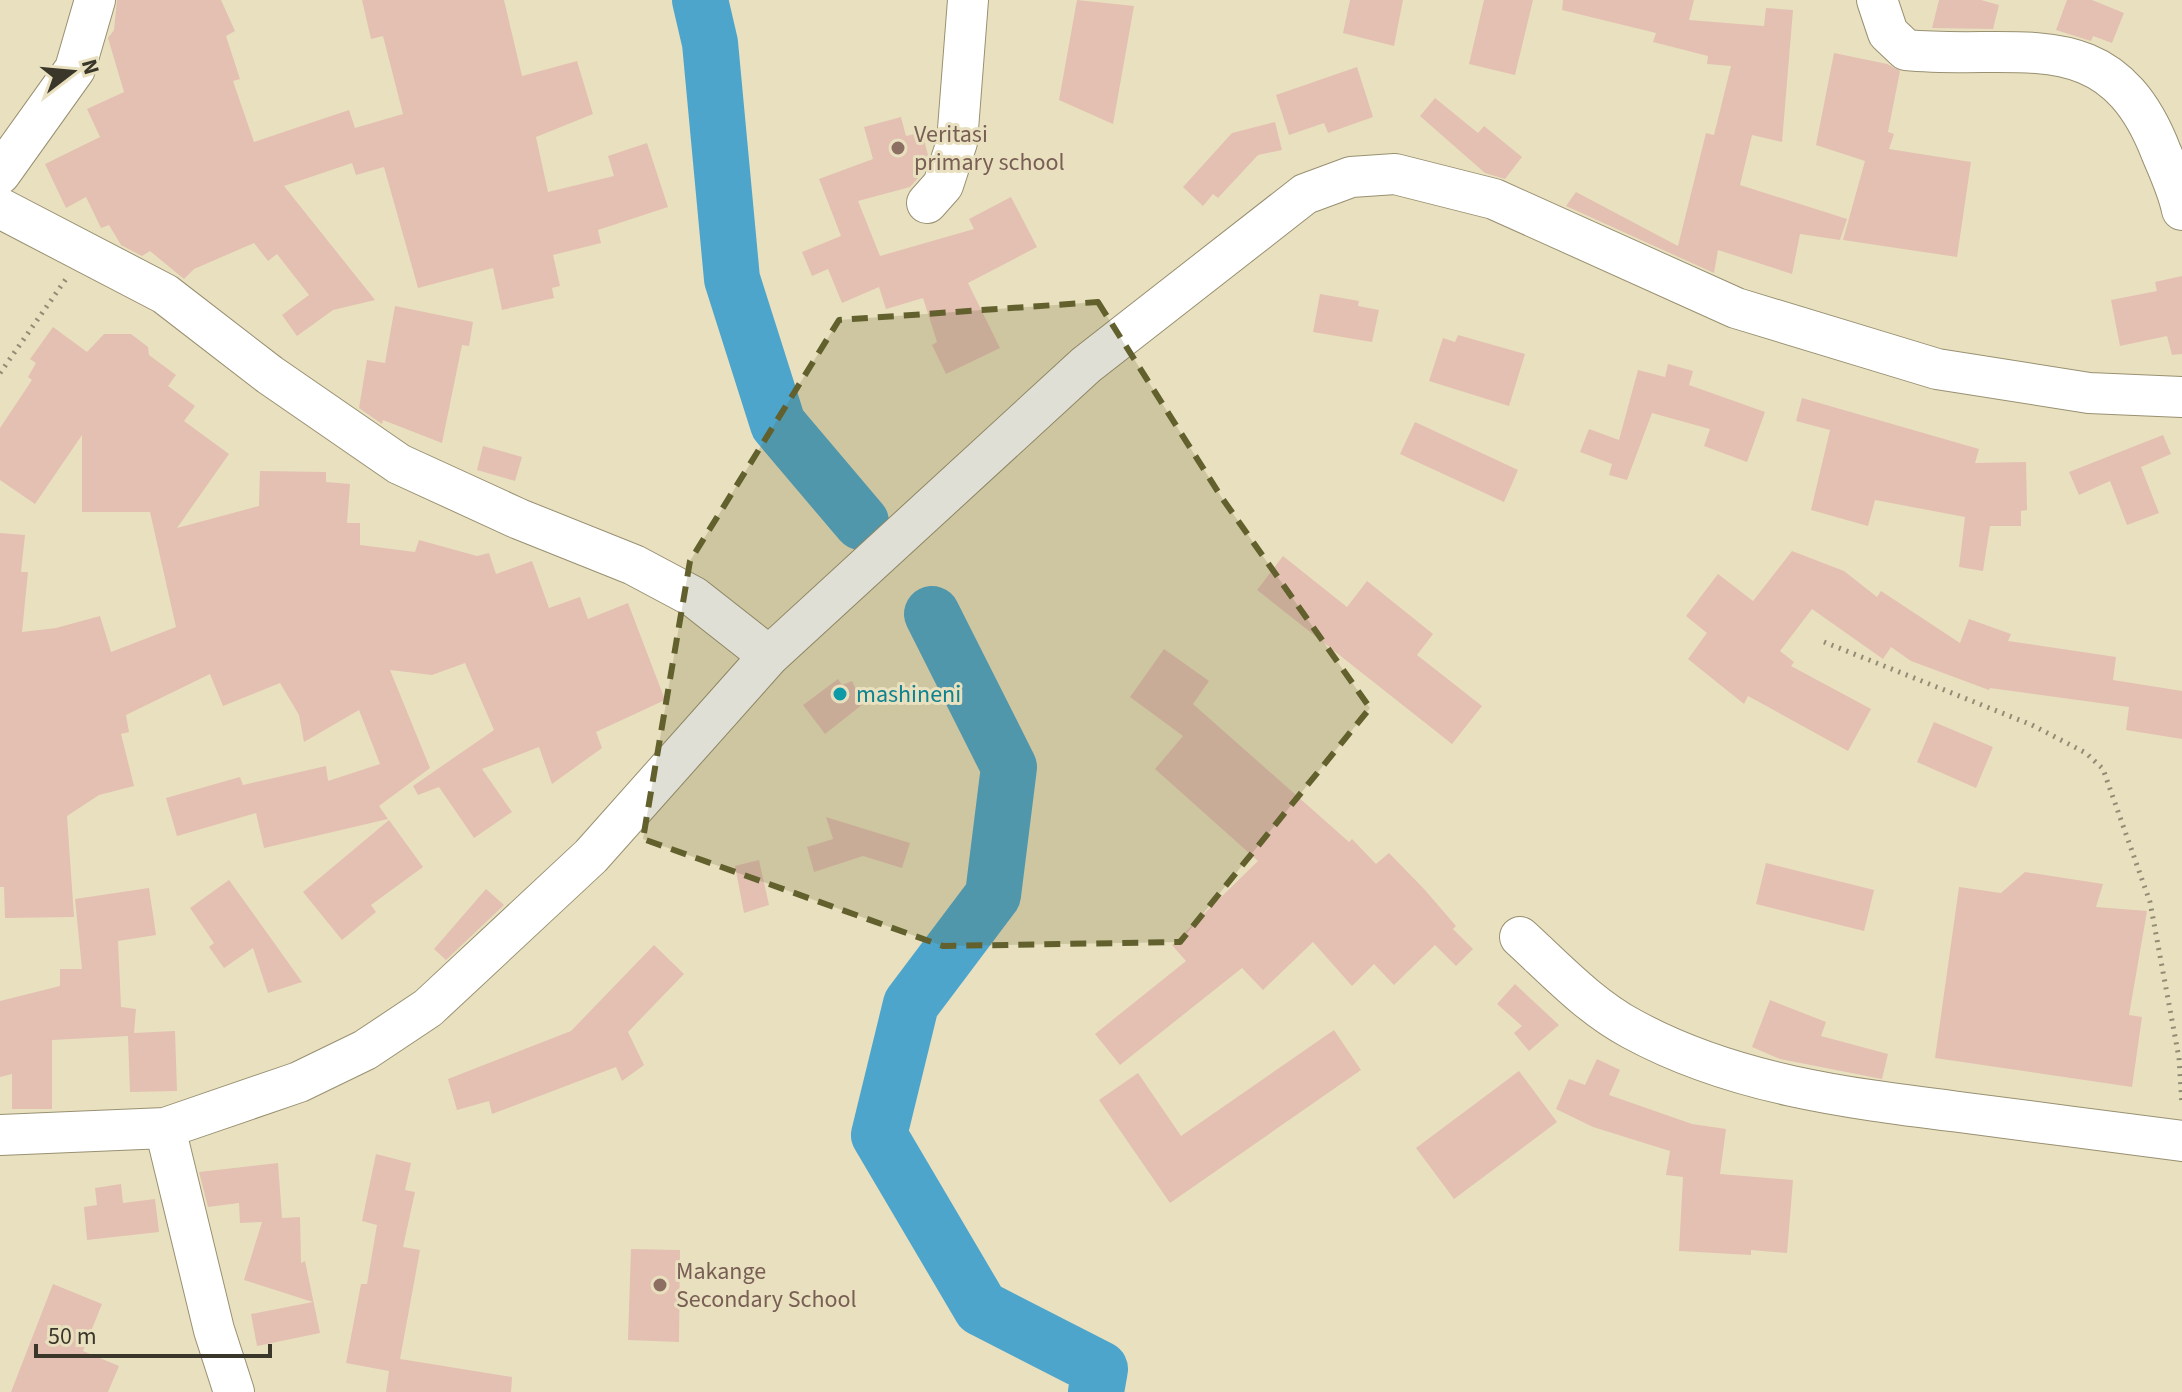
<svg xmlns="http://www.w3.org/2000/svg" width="2182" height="1392" font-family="'Source Sans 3',sans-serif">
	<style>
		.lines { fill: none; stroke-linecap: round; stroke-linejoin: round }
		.river { stroke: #4da5cc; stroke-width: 56 }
		.building { fill: #e3c0b2 }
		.minor-casing { stroke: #989071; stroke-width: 42 }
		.path { stroke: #928c75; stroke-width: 5; stroke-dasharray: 2 6; stroke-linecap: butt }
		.minor { stroke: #fff; stroke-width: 40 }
		.marked { fill: #62602d; fill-opacity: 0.2; stroke: #62602d; stroke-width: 6; stroke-dasharray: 16 10; stroke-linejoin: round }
		.education-dot { fill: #8d6e63; stroke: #e9e0bf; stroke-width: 3 }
		.culture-dot { fill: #0f9aa8; stroke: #e9e0bf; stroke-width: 3 }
		.labels { text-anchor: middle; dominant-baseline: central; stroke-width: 6; stroke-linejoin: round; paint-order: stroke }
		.education-label { font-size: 24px; fill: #785e54; stroke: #e9e0bf; text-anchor: start }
		.culture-label { font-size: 24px; fill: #0d838f; stroke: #e9e0bf; text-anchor: start }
	</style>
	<rect width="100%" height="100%" fill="#e9e0bf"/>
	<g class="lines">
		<!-- river -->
		<path class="river" d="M700,0L710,43L732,279L778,424L861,522
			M932,614L1009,767L993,895L911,1004L879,1135L981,1308L1100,1369L1096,1392"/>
	</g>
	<!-- building -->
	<path class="building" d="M117,0H221L235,31L226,36L240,79L233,81L254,142L349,110L355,128L403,114L383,36L371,39L362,0H504L522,76L577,61L593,114L536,137L548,192L614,176L608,156L647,143L668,207L598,230L601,243L553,255L560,286L552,288L554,298L502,310L493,268L418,288L384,167L356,175L352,163L284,186L375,300L333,310L297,336L282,315L309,295L277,254L268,261L254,243L194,269L184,279L150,251L142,256L121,245L109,225L101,228L86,197L66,208L45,164L100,137L87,109L124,92L108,38L114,30Z
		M1077,0L1134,6L1113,124L1059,100Z
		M1350,0H1403L1394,46L1343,33Z
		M1484,0H1533L1515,75L1469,64Z
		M1563,0H1694L1689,20L1764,26L1766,8L1793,10L1782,142L1752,135L1740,185L1847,219L1840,240L1800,234L1792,274L1718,250L1714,273L1566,206L1576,192L1678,246L1706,133L1714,135L1731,66L1707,64L1708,56L1653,42L1656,33L1562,10Z
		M1939,0H1981L1999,5L1993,29L1932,28Z
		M2067,0H2092L2124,13L2112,43L2093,36L2091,41L2056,30Z
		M1834,53L1887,64L1900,71L1888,132L1894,134L1889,149L1971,162L1957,257L1843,240L1865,161L1816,145Z
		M1357,67L1373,117L1328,133L1324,123L1289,135L1276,95Z
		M1435,98L1478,133L1484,126L1522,157L1505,179L1485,173L1420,116Z
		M901,117L906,136L922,132L928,155L927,159L914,163L918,178L910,187L858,201L880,256L974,229L969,219L1011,197L1037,247L968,283L1000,348L946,374L932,345L937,342L923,298L886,309L879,287L842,303L828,269L812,276L802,252L841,236L819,179L873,159L864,127Z
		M1275,122L1282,150L1258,155L1218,198L1213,194L1203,206L1183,187L1232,133Z
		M2182,276V354L2172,355L2167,336L2120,346L2111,300L2157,291L2155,282Z
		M1320,294L1359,301L1358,306L1379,310L1372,342L1313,332Z
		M395,306L473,322L469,346L462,345L442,443L383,420L382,424L359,408L367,360L385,363Z
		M53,327L87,352L104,334H131L148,347L149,355L176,375L168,386L195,406L184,421L229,454L177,528L259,506L260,471L326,472V482L350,484L347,523H360V545L415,552L419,540L477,556L489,553L496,574L532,561L549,608L580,597L588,619L628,603L665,700L596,732L602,748L552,784L539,747L482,769L512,812L474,838L439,787L418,795L413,786L494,730L465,663L432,675L390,670L430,768L379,806L388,819L264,848L256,813L177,836L166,798L240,777L243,785L326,766L328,781L380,764L359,710L304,742L299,715L280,683L223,706L210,674L126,715L129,732L121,734L134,786L99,795L67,816L74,917L5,918L4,887H0V533L25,535L21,572H28L22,632L56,628L100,616L111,652L176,627L150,512H82V435L35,504L0,480V428L32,380L28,377L36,363L30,359Z
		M1458,335L1525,354L1509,406L1429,381L1443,338L1455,342Z
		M1668,364L1693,371L1689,385L1765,412L1747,462L1704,446L1710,429L1652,413L1627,480L1609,475L1612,464L1580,452L1589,429L1619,440L1638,370L1665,377Z
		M1802,398L1979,449L1975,463L2026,462L2027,510L2021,511V526H1990L1983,571L1959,567L1965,517L1875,500L1868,526L1811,510L1830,430L1796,421Z
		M1415,422L1518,470L1504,502L1400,454Z
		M2163,435L2171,454L2141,467L2159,513L2127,525L2110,481L2079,495L2069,472Z
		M483,446L522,457L515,481L477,470Z
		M1792,551L1844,571L1877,597L1881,591L1960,643L1969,619L2011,634L2008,641L2116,657L2113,680L2182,691V739L2126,730L2129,707L1990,688L1989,690L1911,661L1891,647L1883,659L1812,609L1780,651L1794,662L1791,666L1871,709L1848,751L1748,696L1744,704L1688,659L1707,633L1686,616L1718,574L1753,601Z
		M1283,556L1347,607L1367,581L1433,634L1417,655L1482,706L1452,744L1257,590Z
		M1164,649L1209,681L1193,704L1349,842L1352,839L1376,864L1389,853L1424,889L1456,926L1453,929L1473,949L1456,966L1435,945L1394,985L1374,964L1352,986L1313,942L1263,990L1242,968L1120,1065L1095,1034L1186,961L1172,945L1258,861L1155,769L1183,736L1130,697Z
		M838,679L842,685L852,681L863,704L825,734L803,705Z
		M1934,722L1993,747L1976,788L1917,762Z
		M826,817L910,843L902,868L863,856L814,872L807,847L833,839Z
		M389,820L423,867L371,905L376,912L342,940L303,892Z
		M759,860L769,905L744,913L735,866Z
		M1766,863L1874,890L1864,931L1756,904Z
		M2025,872L2103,884L2096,907L2147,911L2129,1015L2142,1017L2132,1087L1935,1058L1959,887L2001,893Z
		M229,880L270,937L302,982L268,993L253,948L224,968L209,947L214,943L190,908Z
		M149,888L156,935L118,941L121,1007L136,1009L134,1033L175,1031L177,1091L130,1092L128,1036L52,1040V1109H12V1074L0,1077V1001L60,986V969H82L75,899Z
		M486,889L504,905L446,960L434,949Z
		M654,945L684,974L628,1032L644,1065L622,1081L616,1067L492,1114L489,1101L457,1110L448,1079L571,1031Z
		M1515,984L1559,1025L1529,1051L1514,1033L1522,1026L1497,1004Z
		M1770,1000L1826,1022L1821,1036L1888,1054L1882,1079L1780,1059L1752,1047Z
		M1334,1030L1361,1070L1170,1203L1099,1100L1138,1073L1181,1136Z
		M1597,1059L1620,1070L1609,1095L1692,1124L1726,1129L1720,1174L1793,1180L1787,1253L1751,1250V1255L1679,1251L1683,1177L1666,1175L1670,1151L1593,1127L1556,1109L1569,1079L1585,1085Z
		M1519,1071L1557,1122L1454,1199L1416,1148Z
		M376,1154L411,1163L405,1190L415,1192L403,1247L420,1250L400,1359L512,1377L511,1392H386L389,1371L346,1363L361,1284H367L377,1225L362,1221Z
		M278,1163L282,1218L300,1217L301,1263L305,1261L320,1333L257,1346L251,1314L313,1302L244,1280L262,1222L240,1223L239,1203L208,1207L199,1172Z
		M121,1184L123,1203L155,1199L159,1232L87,1240L84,1207L97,1205L95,1188Z
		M631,1249L680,1250L679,1342L628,1340Z
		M53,1284L102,1304L83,1351L119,1366L108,1392H11Z"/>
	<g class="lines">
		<defs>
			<path id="minor" d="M1877,0L1888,33L1906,50C2020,61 2110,20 2161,152C2169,171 2178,190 2182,210
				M0,174L75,69L95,0
				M927,203L943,185L957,142L968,0
				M0,208L165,294L270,375L399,464L519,519L634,565L694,597L769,656
				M1520,937C1555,969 1589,1006 1632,1029C1733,1084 1847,1098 1959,1112C2033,1122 2108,1131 2182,1141
				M165,1128L214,1330L234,1392
				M0,1135L165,1128L299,1082L365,1050L428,1008L591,856L769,656L1086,365L1305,194L1351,177L1395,174L1494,199L1736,308L1937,369L2089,393L2182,397"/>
		</defs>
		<!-- minor casing -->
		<use href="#minor" class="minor-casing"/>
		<!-- path -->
		<path class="path" d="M0,373L66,279
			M1824,642L2032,725L2086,753L2103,769L2150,902L2179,1058L2182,1105"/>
		<!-- minor -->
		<use href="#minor" class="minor"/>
	</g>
	<!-- marked area -->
	<path class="marked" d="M1098,302L1222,498L1370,708L1180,942L943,946L643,839L690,561L839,320Z"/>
	<!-- markers -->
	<g class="education-dot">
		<circle cx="898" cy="148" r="8"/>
		<circle cx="660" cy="1285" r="8"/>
	</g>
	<circle class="culture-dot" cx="840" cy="694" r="8"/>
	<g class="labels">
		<!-- education labels -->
		<g class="education-label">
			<text x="914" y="134">Veritasi<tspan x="914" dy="28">primary school</tspan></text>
			<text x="676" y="1271">Makange<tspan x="676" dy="28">Secondary School</tspan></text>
		</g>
		<!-- culture labels -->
		<g class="culture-label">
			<text x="856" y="694">mashineni</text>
		</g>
	</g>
	<!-- north arrow -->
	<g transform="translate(72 72) rotate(74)" stroke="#e9e0bf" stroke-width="6" paint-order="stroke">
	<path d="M0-6L14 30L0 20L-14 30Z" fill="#3a372a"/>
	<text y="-12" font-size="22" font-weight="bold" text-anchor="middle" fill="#3a372a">N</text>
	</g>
	<!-- scale -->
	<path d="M36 1344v12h234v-12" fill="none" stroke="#3a372a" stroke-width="4"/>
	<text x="48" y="1344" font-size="24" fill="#3a372a" stroke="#e9e0bf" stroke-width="6" paint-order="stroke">50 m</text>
</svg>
